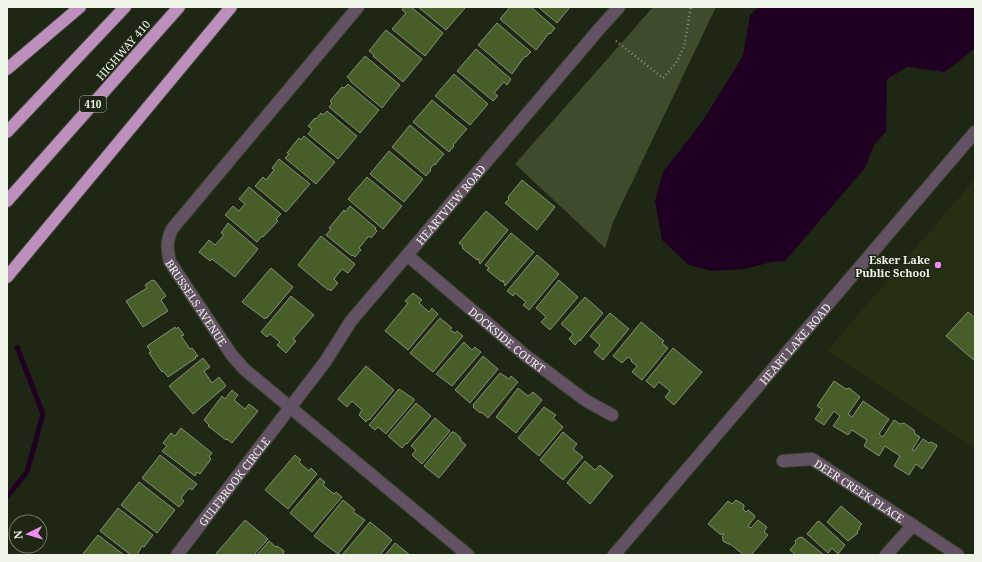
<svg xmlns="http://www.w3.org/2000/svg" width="982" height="562" font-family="'Noto Serif',serif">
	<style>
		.built { fill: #242f14 }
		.green { fill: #3e4c2d }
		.water { fill: #1f0022 }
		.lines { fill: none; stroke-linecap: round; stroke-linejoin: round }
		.stream { stroke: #1f0022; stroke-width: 5 }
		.building { fill: #485e28; stroke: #848f77 }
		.minor-casing { stroke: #3b4431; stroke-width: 14 }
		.highway-casing { stroke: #3b4431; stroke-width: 14 }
		.path { stroke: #899080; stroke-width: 2.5; stroke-dasharray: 1 3; stroke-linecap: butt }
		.minor { stroke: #635164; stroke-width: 12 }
		.highway { stroke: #bc8fbd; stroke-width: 12 }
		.poi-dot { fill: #f08bf5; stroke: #1e2713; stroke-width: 1.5 }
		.labels { text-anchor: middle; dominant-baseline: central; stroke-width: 3; stroke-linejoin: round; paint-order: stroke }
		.shield { fill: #1e2713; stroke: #b0b7a8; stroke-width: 1 }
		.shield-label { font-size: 10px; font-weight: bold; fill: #eff5e8 }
		.street-label { font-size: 11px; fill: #eff5e8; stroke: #1e2713 }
		.poi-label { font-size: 11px; font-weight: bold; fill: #eff5e8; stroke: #1e2713; text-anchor: end }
	</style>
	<rect width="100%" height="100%" fill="#1e2713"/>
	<!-- built -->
	<path class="built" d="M975,179V449L827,351Z"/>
	<!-- green -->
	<path class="green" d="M653,7H716L613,222L605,248L515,164Z"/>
	<!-- water -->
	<path class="water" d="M759,7H975V48L945,72L907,67L887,79L886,131L874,145L865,168L785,261L771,262L745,269L712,271L689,265L662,240L655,201L663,172L702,122L743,56L750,15Z"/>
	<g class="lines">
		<!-- stream -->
		<path class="stream" d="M7,497L27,472L43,414L17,347"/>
	</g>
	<!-- building -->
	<path class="building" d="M404,7H411L443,33L425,56L392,29L406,13L402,10Z
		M418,7H464L465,8L446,30Z
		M510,7H531L555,28L550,34L549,33L536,50L500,19Z
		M538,7H570L557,23Z
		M497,23L531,52L526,57L525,56L512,74L478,45Z
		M386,30L422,59L403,82L373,56L374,55L369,51Z
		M476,49L511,79L507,85L504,82L494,93L498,96L493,101L457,71Z
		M365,56L400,85L382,108L350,81L351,80L347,77Z
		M454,74L488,104L470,125L435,96Z
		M348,84L379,110L360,133L329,107L332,103L330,101L342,87L344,88Z
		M432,100L467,129L453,145L454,146L449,152L413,122Z
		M327,111L357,136L338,159L308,134L312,129L308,126L315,118L316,119L321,113L323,115Z
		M410,125L444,154L435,165L434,164L430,169L431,170L426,176L392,147Z
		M304,136L335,162L316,184L285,158L289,154L287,153L299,138L301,140Z
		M389,151L423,179L404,202L370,174Z
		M279,159L310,184L286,212L255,186L263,177L266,180L274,170L272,168Z
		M367,177L402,206L383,229L348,199Z
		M522,180L555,207L537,230L505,203L509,199L508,197Z
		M249,187L281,214L276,219L278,221L263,237L262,236L257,242L225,215L233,206L239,211L245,204L239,199Z
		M350,206L376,228L375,229L377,231L371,238L369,236L359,248L361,250L355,257L353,255L352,256L326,235L331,229L329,228L344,210L345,212Z
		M486,211L508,230L480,264L478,258L477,260L462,248L463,246L459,243Z
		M228,223L258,249L235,277L212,259L210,261L199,252L209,240L215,245L224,235L221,233Z
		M511,233L534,252L505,286L503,280L502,282L487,270L489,268L485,265Z
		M321,236L355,264L348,273L342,269L334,279L338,283L331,291L329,289L328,290L298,265Z
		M537,255L559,274L529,310L523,305L526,302L515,293L513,296L507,291Z
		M271,268L293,287L267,318L266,317L265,319L242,302Z
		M152,280L155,281L166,296L161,300L168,311L143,327L126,301L147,288L145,285Z
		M559,280L578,297L550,330L541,322L546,317L536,308Z
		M413,293L422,300L419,303L429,312L432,308L438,314L408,350L385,331L408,303L405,301Z
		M291,296L314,315L293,339L296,341L286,353L277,345L280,342L270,334L267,337L261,332Z
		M585,297L603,313L580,341L579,340L575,345L569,339L573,334L561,324Z
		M968,312L975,318V361L946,336Z
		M610,313L629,329L603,360L594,352L600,345L590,336Z
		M440,318L452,328L450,330L455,333L457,331L463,336L433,372L410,353Z
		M641,322L664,341L662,343L668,348L642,380L632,372L637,366L631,361L632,360L628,357L622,363L613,356Z
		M175,327L176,329L178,327L184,335L181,336L190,349L192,348L198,356L195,357L196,358L168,377L163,371L162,372L149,353L151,352L147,346Z
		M464,342L472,350L475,347L481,352L452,386L436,374Z
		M673,348L702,372L674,405L665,397L670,391L659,382L654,388L646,381Z
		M483,356L498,369L470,403L455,390Z
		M203,358L210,367L204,371L212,383L219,377L226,386L193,414L169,386Z
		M366,366L394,390L369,420L368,419L366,422L359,415L362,410L352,401L347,407L338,399Z
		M500,373L509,379L511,376L518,382L488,418L481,412L480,413L473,407L474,406L473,405Z
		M834,381L846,389L849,388L860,397L848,414L852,417L863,401L889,419L879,434L883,437L894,420L900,424L904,423L914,430L915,434L920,437L912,450L914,451L923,439L929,443L931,442L937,445L936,448L922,469L916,464L909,475L894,466L900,456L885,446L879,456L864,446L867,440L852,430L848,435L833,426L840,416L834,411L824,425L815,419L822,409L817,406Z
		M518,388L528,396L533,392L542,400L516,433L496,417Z
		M399,389L414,399V401L386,434L378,427L375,430L369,425Z
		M232,390L238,395L234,400L245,409L249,404L258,411L232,443L227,439L226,440L208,426L209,425L204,420L222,396L225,399Z
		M416,403L431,416L407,444L406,443L402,448L388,436Z
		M544,407L556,415L553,418L563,427L539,456L518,438Z
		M435,418L450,431L422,464L414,457L412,455L416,450L411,446Z
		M181,428L212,453L209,457L211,459L200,474L197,472L195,476L162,451L167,446L163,443L171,433L175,436Z
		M452,432H454L461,438L460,440L466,445L439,478L424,466Z
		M563,432L577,444L573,449L583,457L563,480L540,460Z
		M160,455L197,484L192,490L189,488L181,498L184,501L179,507L142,478Z
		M295,455L301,460L299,462L309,471L311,468L317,474L288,509L265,490Z
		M585,461L595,470L600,465L613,476L590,504L567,483Z
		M320,478L325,482L323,485L334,494L336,492L342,497L312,532L290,513Z
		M139,482L175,510L157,533L121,505Z
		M343,500L355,510L353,512L365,520L338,554L314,536Z
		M736,500L744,505V507L743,509L746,512L748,510L754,515L755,517L748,526L751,528L758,520L767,527L764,532L768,535L751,555H744L730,544H728L723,541V538L722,537L724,534L723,533L721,535L708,524L728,501L732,504Z
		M841,506L862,524L859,527L860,528L857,532L858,533L848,541L827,522Z
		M118,508L153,535L144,547L142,546L137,555H131L100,531Z
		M245,520L268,539L254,555H215Z
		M819,521L845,545L838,554L832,548L828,553L807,534L817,522Z
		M370,522L392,540L380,555H342Z
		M98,535L124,555H82Z
		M802,537L824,555H796L790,550L796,543L795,541L798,538Z
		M269,541L276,547L277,546L284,551L283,555H257Z
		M395,543L410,555H385Z"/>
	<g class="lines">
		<defs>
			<g id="minor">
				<path id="s1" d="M358,7L172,229C166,242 167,248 170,262L231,354L244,369L468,555"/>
				<path id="s2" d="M407,255L525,355L585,400L612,415"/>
				<path id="s3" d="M783,461L812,459L958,555"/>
				<path id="s4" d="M177,555L325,362L351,321L600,28L619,7"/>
				<path id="s5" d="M614,555L975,132"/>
				<path d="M886,555L913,525"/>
			</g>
			<path id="highway" d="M7,69L80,7
				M7,132L125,7
				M7,201L179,7
				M7,277L231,7"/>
		</defs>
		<!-- minor casing -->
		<use href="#minor" class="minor-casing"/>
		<!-- highway casing -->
		<use href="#highway" class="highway-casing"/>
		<!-- path -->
		<path class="path" d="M616,41L663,78L676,63L684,47L691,7"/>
		<!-- minor -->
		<use href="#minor" class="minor"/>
		<!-- highway -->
		<use href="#highway" class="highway"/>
	</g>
	<!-- markers -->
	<circle class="poi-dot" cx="938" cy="265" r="4"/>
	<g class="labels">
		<!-- shield labels -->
		<rect class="shield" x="80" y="96" width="26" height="16" rx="3"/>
		<g class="shield-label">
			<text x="93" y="104">410</text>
		</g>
		<!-- street labels -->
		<g class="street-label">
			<text transform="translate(123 50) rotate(-49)">HIGHWAY 410</text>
			<text stroke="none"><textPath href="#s4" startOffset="445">HEARTVIEW ROAD</textPath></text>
			<text stroke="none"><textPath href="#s1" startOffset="372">BRUSSELS AVENUE</textPath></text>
			<text stroke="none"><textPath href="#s2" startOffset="131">DOCKSIDE COURT</textPath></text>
			<text stroke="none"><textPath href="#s5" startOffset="278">HEART LAKE ROAD</textPath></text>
			<text stroke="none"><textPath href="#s4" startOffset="93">GULFBROOK CIRCLE</textPath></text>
			<text stroke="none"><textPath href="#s3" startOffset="86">DEER CREEK PLACE</textPath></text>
		</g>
		<!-- poi labels -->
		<g class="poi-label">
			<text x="930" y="259">Esker Lake<tspan x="930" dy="13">Public School</tspan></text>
		</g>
	</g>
	<!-- border -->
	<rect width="982" height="562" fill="none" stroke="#eff5e8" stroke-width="16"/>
	<!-- north arrow -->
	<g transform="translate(28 534) rotate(265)"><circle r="19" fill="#1e2713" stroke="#727968"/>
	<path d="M0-3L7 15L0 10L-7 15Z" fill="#f08bf5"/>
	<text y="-6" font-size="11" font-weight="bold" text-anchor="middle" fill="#eff5e8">N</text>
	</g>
</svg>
